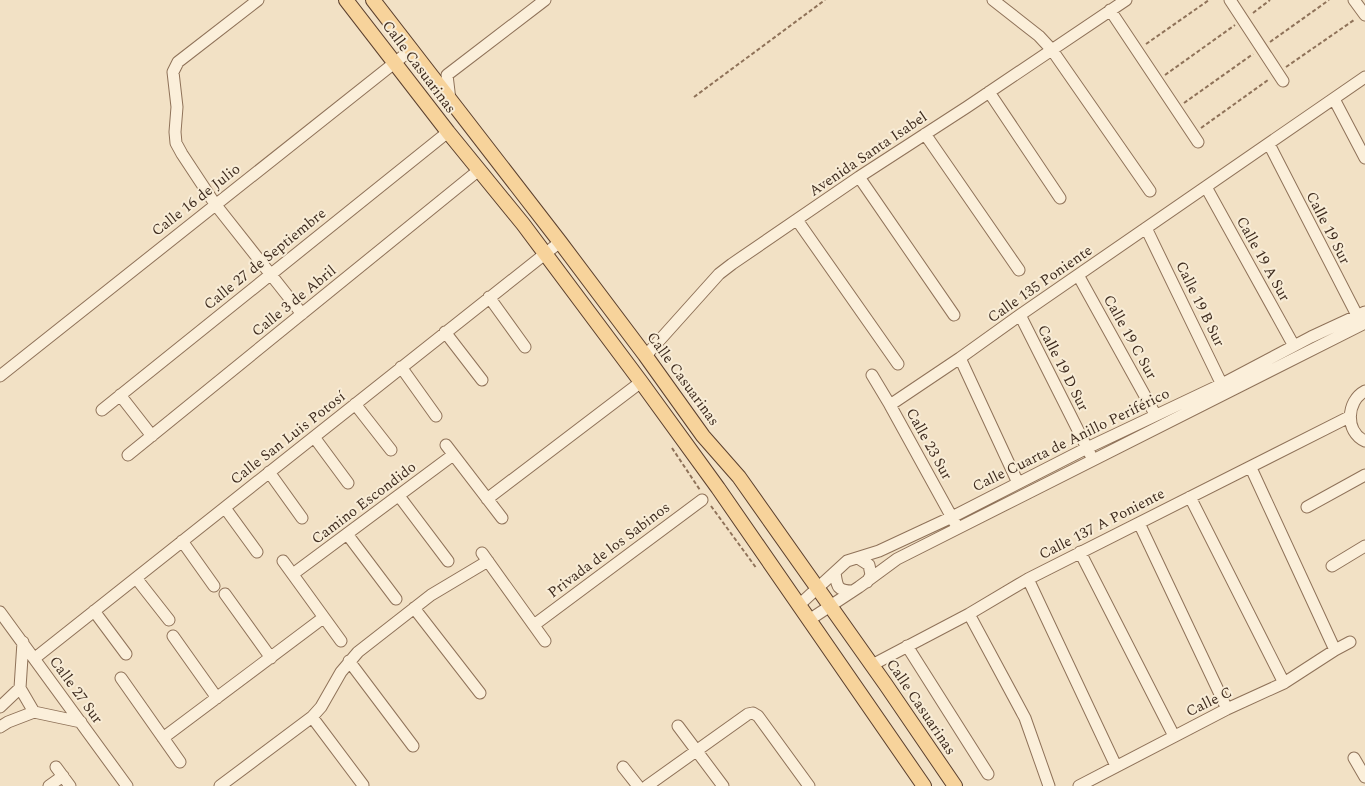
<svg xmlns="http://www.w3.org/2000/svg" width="1365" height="786" font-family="Spectral,serif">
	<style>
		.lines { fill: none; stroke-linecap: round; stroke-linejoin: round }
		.minor-casing { stroke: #8f7259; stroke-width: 13 }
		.major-casing { stroke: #5c402e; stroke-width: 16 }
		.path { stroke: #8f7259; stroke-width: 2; stroke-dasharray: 4 2.5; stroke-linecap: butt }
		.minor { stroke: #fbefda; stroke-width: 11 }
		.major { stroke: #f7d39b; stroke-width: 14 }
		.labels { text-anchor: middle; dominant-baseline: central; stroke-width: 4; stroke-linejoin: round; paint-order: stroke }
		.street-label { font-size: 15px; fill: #3e2b1e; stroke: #f8ecd6 }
	</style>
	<rect width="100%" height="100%" fill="#f2e1c5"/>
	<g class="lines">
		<defs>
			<path id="minor" d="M258,0L178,62L173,72L177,107L175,132L176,143L182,154L215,204L302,314
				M993,0L1039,36L1052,50L1150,191
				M1230,0L1283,81
				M1354,0L1365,15
				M1110,10L1198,142
				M989,92L1060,198
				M1334,99L1365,158
				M450,100L447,75L545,0
				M925,134L1019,270
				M1269,144L1360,321
				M859,177L954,315
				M1206,187L1294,346
				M797,220L898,364
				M1146,228L1225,391
				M1078,275L1155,414
				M489,297L525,347
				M1020,315L1090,454
				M445,332L482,380
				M645,355L649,352L719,274L732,264L859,177L967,107L1126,0
				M960,358L1018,483
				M401,367L436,416
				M872,375L890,405L955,523
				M0,376L412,49
				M1365,391C1346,401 1345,432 1365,441
				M120,395L152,436
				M355,404L391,450
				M890,405L960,358L1020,315L1365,77
				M102,410L448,132
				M314,437L348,483
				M446,445L502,518
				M128,455L479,170
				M1251,468L1335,650
				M269,472L302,518
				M399,496L448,561
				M1190,497L1284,683
				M487,499L641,382
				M1307,507L1365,475
				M225,508L257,552
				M1139,523L1227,709
				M347,534L396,599
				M182,541L214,586
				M1080,552L1174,736
				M482,553L545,641
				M858,558L869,565L871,575L867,582
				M283,561L341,641
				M1332,566L1365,546
				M835,573C837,586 837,591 852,591
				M293,574L453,455
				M136,578L169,620
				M1028,579L1116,766
				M225,594L271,658
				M799,605L847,561L879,551L952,517L1087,448L1222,384L1311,337L1365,312
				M414,608L480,693
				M94,611L126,654
				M0,612L127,786
				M969,614L1025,718L1049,786
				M809,620L859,587L897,559L1365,323
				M534,625L702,500
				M173,636L217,698
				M23,642L20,688L34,712L81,722
				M907,646L988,774
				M35,658L560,242
				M349,661L413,746
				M872,665L969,614L1028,579L1349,417
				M121,678L180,762
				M0,707L20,688
				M312,717L363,785
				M678,726L723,786
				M0,727L8,722L34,712
				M163,738L323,618
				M1354,758L1365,777
				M56,767L70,786
				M623,767L638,786
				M49,786L63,776
				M220,786L312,717L321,707L341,672L358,652L431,595L488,561
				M647,786L748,714L753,713L758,716L809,786
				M1079,786L1227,709L1284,683L1335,650L1350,642"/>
			<path id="major" d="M346,0L448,132L523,224L641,382L718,488L924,786
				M373,0L560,242L645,355L703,436L739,477L886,685L955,786"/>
		</defs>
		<!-- minor casing -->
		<use href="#minor" class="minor-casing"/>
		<!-- major casing -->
		<use href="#major" class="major-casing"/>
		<!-- path -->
		<path class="path" d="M1253,13L1270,0
			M1270,42L1329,0
			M1146,44L1209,0
			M1286,67L1354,20
			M1165,75L1235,25
			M694,97L825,0
			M1184,103L1253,54
			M1201,128L1268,80
			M672,448L700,490
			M711,506L757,569"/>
		<!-- minor -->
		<use href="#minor" class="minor"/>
		<!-- major -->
		<use href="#major" class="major"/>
	</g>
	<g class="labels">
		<!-- street labels -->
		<g class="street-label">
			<text transform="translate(419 67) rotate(53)">Calle Casuarinas</text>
			<text transform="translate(868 154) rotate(-34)">Avenida Santa Isabel</text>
			<text transform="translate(196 200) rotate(-38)">Calle 16 de Julio</text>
			<text transform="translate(1328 228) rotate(63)">Calle 19 Sur</text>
			<text transform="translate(265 259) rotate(-39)">Calle 27 de Septiembre</text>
			<text transform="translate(1263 259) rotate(61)">Calle 19 A Sur</text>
			<text transform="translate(1040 284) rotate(-35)">Calle 135 Poniente</text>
			<text transform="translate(294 301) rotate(-39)">Calle 3 de Abril</text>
			<text transform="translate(1200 304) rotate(64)">Calle 19 B Sur</text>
			<text transform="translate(1130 337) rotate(61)">Calle 19 C Sur</text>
			<text transform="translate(1063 368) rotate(63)">Calle 19 D Sur</text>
			<text transform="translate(683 379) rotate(54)">Calle Casuarinas</text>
			<text transform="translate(288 438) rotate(-38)">Calle San Luis Potosí</text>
			<text transform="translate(1071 440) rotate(-26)">Calle Cuarta de Anillo Periférico</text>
			<text transform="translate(929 444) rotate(61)">Calle 23 Sur</text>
			<text transform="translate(364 503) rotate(-37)">Camino Escondido</text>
			<text transform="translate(1102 524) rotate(-27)">Calle 137 A Poniente</text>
			<text transform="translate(609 550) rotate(-37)">Privada de los Sabinos</text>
			<text transform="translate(76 690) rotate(54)">Calle 27 Sur</text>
			<text transform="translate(1209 702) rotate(-26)">Calle C</text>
			<text transform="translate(921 707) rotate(56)">Calle Casuarinas</text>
		</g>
	</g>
</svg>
